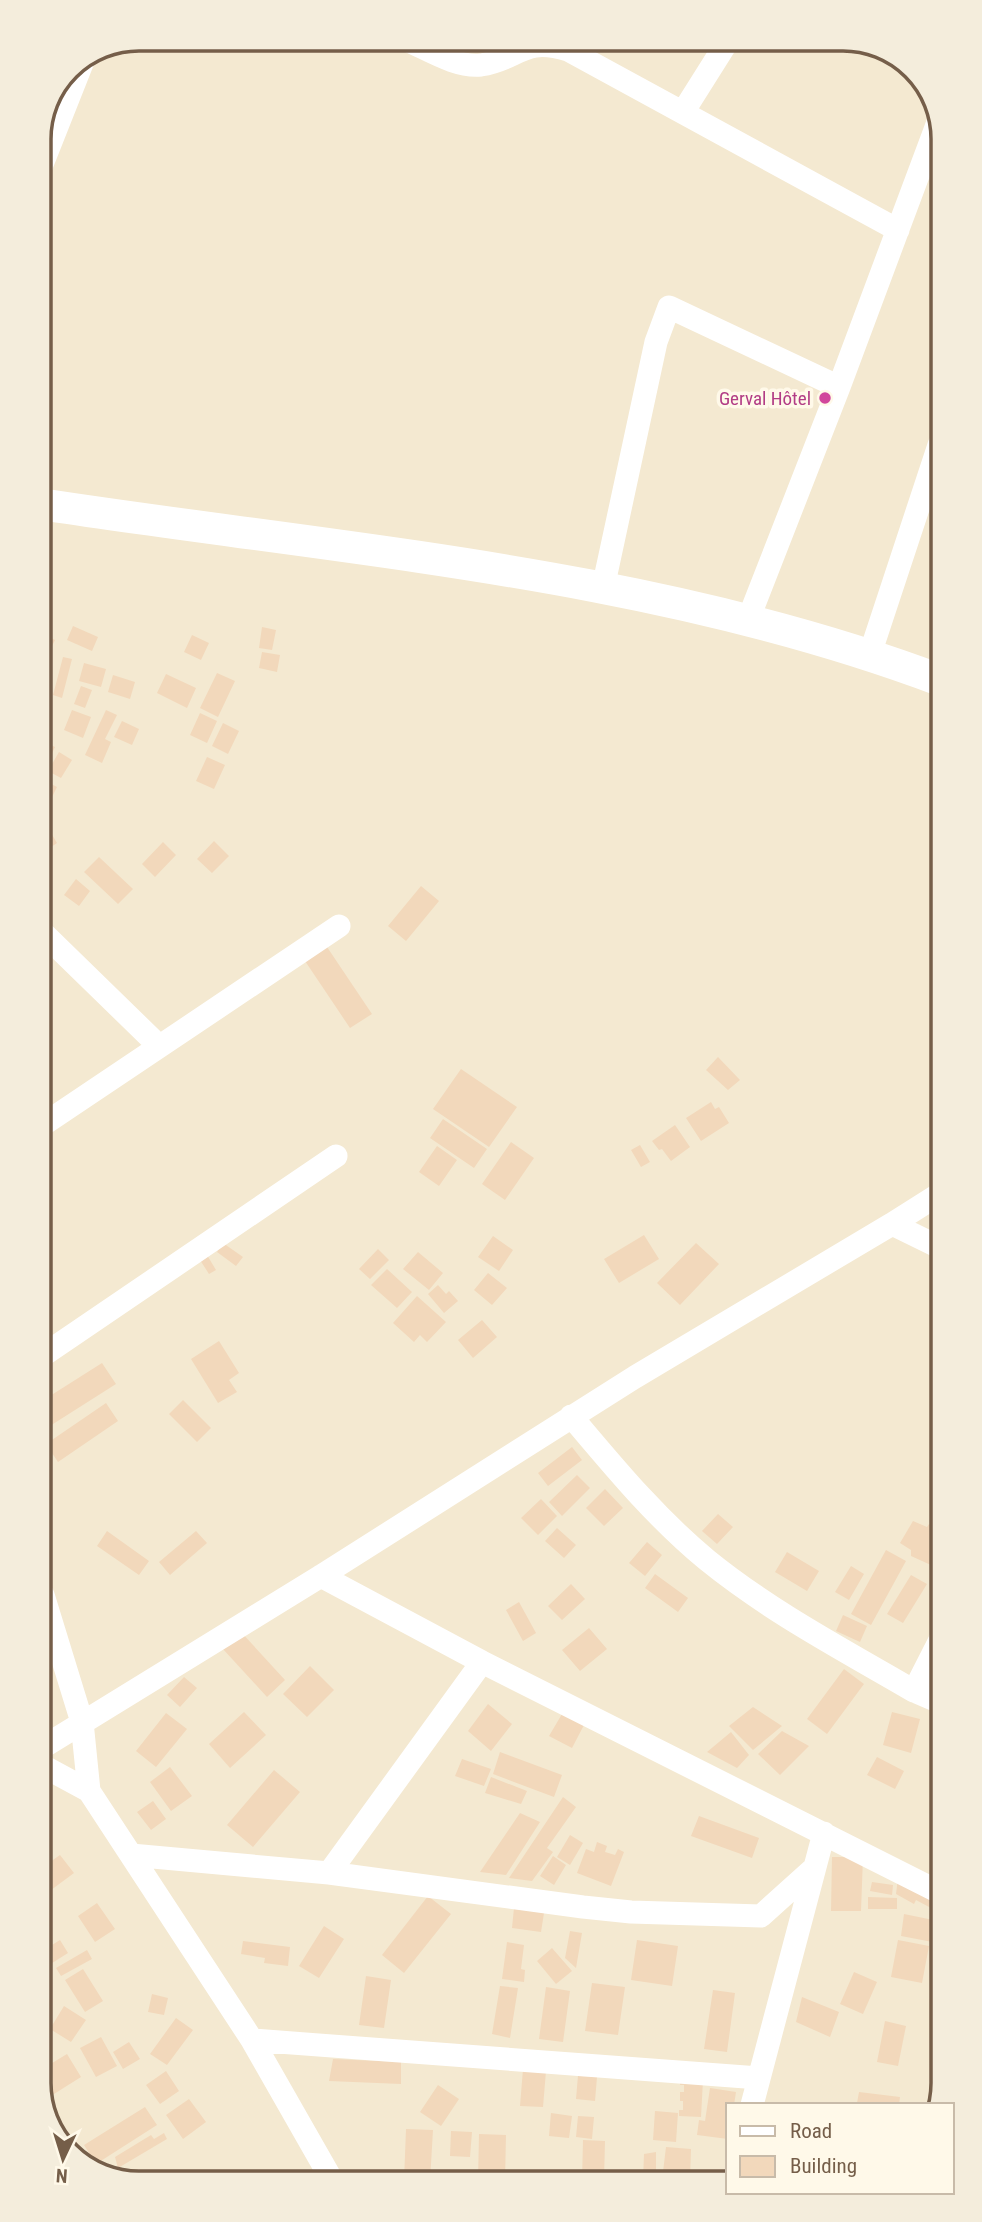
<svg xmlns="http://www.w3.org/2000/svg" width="982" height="2222" font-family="'Roboto Condensed',sans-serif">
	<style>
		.residential { fill: #f4e9d1 }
		.building { fill: #f2d8bb }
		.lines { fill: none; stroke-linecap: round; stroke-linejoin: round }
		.street { stroke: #fff; stroke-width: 23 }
		.secondary { stroke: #fff; stroke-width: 32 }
		.hotel-dot { fill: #d1479c; stroke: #fff9e9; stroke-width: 2.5 }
		.labels { text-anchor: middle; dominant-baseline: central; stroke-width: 7; stroke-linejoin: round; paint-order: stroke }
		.hotel-label { font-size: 19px; fill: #b23c85; stroke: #fff9e9; text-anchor: end }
		.rim { fill: none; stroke: #755e49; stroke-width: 3.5 }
	</style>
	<rect width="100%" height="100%" fill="#fcf6e3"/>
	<!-- residential -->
	<path class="residential" d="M139,39H850L905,59L938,106L943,2084L936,2105H728V2179L132,2183L78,2163L44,2116L39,133L68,68Z"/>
	<!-- building -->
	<path class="building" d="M73,626L98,637L92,651L67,640Z
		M262,627L276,630L272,650L259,648Z
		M40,633L55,640L47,656L40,653Z
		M192,635L209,643L201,660L184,652Z
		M262,652L280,655L277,672L259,668Z
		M63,657L72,659L62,698L53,695Z
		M84,663L106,669L101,687L79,681Z
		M217,673L235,681L218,717L200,708Z
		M166,674L196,688L187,708L157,693Z
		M113,675L135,682L130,699L108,692Z
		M81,686L92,690L85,708L74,704Z
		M72,710L91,717L83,738L64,730Z
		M106,710L117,715L105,739L111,742L102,763L85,755Z
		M200,713L217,721L207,743L190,735Z
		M122,721L139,729L132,745L114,737Z
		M223,723L239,731L228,754L212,746Z
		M40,740L55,747L46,765L40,762Z
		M59,752L72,760L61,778L48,771Z
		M207,757L225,765L214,789L196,781Z
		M40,778L57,787L47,807L40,803Z
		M51,833L57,843L42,853L41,839Z
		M214,841L229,856L212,873L197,859Z
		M163,842L176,855L155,877L142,864Z
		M99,857L133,889L118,904L84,872Z
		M76,879L90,891L79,906L64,895Z
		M421,886L439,901L406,941L388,926Z
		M325,944L372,1014L350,1028L303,958Z
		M718,1057L740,1080L728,1090L706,1070Z
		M461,1069L517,1107L489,1147L433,1109Z
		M711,1102L715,1109L719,1107L729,1123L701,1141L686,1118Z
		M443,1119L487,1149L474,1168L430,1138Z
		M675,1125L690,1147L671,1161L662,1149L659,1150L652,1141Z
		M511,1142L534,1158L505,1200L482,1184Z
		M640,1145L650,1162L641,1167L631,1150Z
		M437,1146L457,1160L439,1186L419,1172Z
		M644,1235L659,1259L619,1283L604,1259Z
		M493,1236L513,1250L499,1271L478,1257Z
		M223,1243L243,1257L236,1266L217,1252Z
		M696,1243L719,1264L680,1305L657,1283Z
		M378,1249L389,1260L370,1279L359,1269Z
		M418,1252L443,1273L429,1290L403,1269Z
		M207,1255L216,1270L209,1274L200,1260Z
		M387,1269L412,1292L397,1308L371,1285Z
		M488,1273L507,1288L492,1305L474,1290Z
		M438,1285L446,1294L449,1291L458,1301L444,1313L428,1294Z
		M417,1296L446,1322L427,1342L420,1335L414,1342L393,1323Z
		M482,1320L497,1337L473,1358L458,1340Z
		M219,1341L239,1373L229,1380L237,1392L218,1403L191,1359Z
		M102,1363L116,1384L42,1431V1401Z
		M183,1400L211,1428L197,1442L169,1414Z
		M106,1403L118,1421L58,1462L46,1444Z
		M572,1447L582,1460L548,1486L538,1473Z
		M577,1475L590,1488L562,1516L549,1502Z
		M605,1489L623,1508L604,1526L586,1508Z
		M541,1499L557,1516L538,1535L521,1518Z
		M718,1514L733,1527L717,1544L702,1531Z
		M913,1521L927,1527L929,1524L942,1532V1570L911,1556V1550L900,1543Z
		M557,1528L576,1545L564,1558L545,1541Z
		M107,1531L149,1561L139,1575L97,1546Z
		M196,1531L207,1543L170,1575L159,1562Z
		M647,1542L662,1555L645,1576L629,1563Z
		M886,1550L906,1561L871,1625L851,1614Z
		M787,1552L819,1571L807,1591L775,1572Z
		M851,1566L864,1574L849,1600L835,1592Z
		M655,1574L688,1598L678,1612L645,1588Z
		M911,1575L927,1584L903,1623L887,1614Z
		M571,1584L585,1599L562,1620L548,1606Z
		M519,1602L536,1633L523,1641L506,1610Z
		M843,1615L867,1626L860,1642L836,1631Z
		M589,1628L607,1649L580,1671L562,1650Z
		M241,1632L285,1680L267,1697L222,1648Z
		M310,1666L334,1690L307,1717L283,1694Z
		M844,1669L864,1684L827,1734L807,1719Z
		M184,1677L197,1688L180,1707L167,1695Z
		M488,1704L512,1724L491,1751L468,1731Z
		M753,1707L782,1726L753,1750L729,1726Z
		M244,1712L266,1735L230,1768L209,1744Z
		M892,1712L920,1719L911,1753L883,1745Z
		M166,1713L187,1729L156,1767L136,1751Z
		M562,1714L584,1725L572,1748L549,1736Z
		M782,1731L809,1746L780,1775L758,1754Z
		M731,1732L749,1755L737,1768L707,1752Z
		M500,1752L562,1775L554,1797L493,1774Z
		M877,1757L904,1771L895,1789L867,1775Z
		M462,1759L491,1769L484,1786L455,1776Z
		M170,1767L192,1796L171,1811L150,1782Z
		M274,1770L300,1792L253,1847L227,1825Z
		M491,1777L527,1791L521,1804L485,1793Z
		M563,1797L576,1807L547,1848L553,1852L532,1881L509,1878Z
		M153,1801L166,1819L151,1830L137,1812Z
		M520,1813L540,1822L506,1875L480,1872Z
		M699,1816L759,1838L752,1858L691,1836Z
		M570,1835L583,1843L570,1865L557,1857Z
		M597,1842L607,1846L605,1852L615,1855L618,1849L624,1852L611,1886L577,1873L586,1849L594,1852Z
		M60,1855L74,1873L43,1896V1867Z
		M553,1856L566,1865L554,1885L540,1876Z
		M832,1857H863L861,1911H831Z
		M898,1878L935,1900L931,1908L916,1900L914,1904L896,1894Z
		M872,1882L893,1885L892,1895L870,1891Z
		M428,1896L451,1914L404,1973L382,1955Z
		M868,1897L897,1898V1909H868Z
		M97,1903L115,1929L95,1942L78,1916Z
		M514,1908L544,1913L541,1932L512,1928Z
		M904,1914L943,1922V1944L901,1936Z
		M324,1926L344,1939L319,1978L299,1966Z
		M570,1931L582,1933L576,1968L565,1958Z
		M60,1940L68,1953L49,1965L44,1957V1950Z
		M637,1940L678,1946L672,1986L631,1980Z
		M898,1940L929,1946L922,1983L891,1977Z
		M243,1941L290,1947L288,1966L264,1963L265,1958L241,1954Z
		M507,1942L524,1945L521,1969L525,1970L524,1982L502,1979Z
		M552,1948L572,1971L556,1984L537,1961Z
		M87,1950L92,1959L61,1976L56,1968Z
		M83,1969L103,2001L85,2012L65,1980Z
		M854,1972L877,1982L863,2014L840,2004Z
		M366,1976L391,1980L384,2028L359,2025Z
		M592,1983L625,1987L618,2035L585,2031Z
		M500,1986L518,1988L510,2038L492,2034Z
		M546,1987L570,1991L563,2042L539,2039Z
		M713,1990L735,1993L727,2052L704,2049Z
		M152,1994L168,1998L164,2015L148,2012Z
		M802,1997L839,2012L830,2037L796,2022Z
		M64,2006L86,2020L71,2042L50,2029Z
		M176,2018L193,2030L167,2065L150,2054Z
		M885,2021L906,2026L898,2066L877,2062Z
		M101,2037L117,2066L96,2077L80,2048Z
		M129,2042L140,2059L123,2069L113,2052Z
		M67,2054L81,2077L46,2099L44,2068Z
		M333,2059L401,2062V2084L329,2081Z
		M523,2069L546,2071L543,2107L520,2106Z
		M166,2071L179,2091L160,2104L146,2085Z
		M578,2076L597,2077L595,2101L576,2099Z
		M681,2078L703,2080L701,2117L679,2116V2110H683V2101H680V2092H684V2085H680Z
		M438,2085L459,2099L441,2126L420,2112Z
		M710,2088L736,2092L734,2105H728V2139L697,2135L699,2120L705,2121Z
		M859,2092L900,2097L899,2105L857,2103Z
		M189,2099L206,2122L183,2139L166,2115Z
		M145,2107L157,2125L96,2164L84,2145Z
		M655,2111L678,2113L676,2142L653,2140Z
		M551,2113L572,2116L569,2138L549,2136Z
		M578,2116L594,2117L592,2139L576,2137Z
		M406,2129L433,2130L430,2181H404Z
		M451,2131L472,2132L470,2157L450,2156Z
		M164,2133L167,2139L118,2168L115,2157L151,2135L154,2139Z
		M479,2134L506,2135L505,2181H478Z
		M583,2140L605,2141L604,2180H582Z
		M666,2147L691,2149L690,2179L662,2180Z
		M656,2152V2180H643L644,2154Z"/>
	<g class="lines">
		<!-- street -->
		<path class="street" d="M404,39C426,48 456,68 481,65C520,59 522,36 568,50L898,230
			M683,112L729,39
			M39,172L83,61
			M603,588L656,342L669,307L839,387
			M748,620L839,387L938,122
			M870,654L939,445
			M41,931L159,1046
			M41,1126L339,926
			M892,1224L941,1193
			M42,1356L336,1156
			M571,1416C614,1467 655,1517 707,1560C771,1612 844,1650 914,1691
			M321,1576L482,1662L943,1894
			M43,1595L82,1722L89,1791L252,2040L333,2182
			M942,1636L914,1691L942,1703
			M43,1747L321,1576L635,1377L892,1224L941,1248
			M43,1766L89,1791
			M131,1855L329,1873L583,1907L631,1912L761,1916L812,1870
			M329,1873L482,1662
			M252,2040L759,2078
			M752,2105L824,1833"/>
		<!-- secondary -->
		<path class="secondary" d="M40,504C341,550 653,572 940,680"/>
	</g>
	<!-- markers -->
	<circle class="hotel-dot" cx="825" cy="398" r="7"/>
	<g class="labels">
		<!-- hotel labels -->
		<g class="hotel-label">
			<text x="811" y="398">Gerval Hôtel</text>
		</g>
	</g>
	<!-- crop -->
	<path d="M0 0H982V2222H0ZM139 51H843A88 88 0 0 1 931 139V2083A88 88 0 0 1 843 2171H139A88 88 0 0 1 51 2083V139A88 88 0 0 1 139 51Z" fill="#f4eddc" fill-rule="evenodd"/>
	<path class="rim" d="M139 51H843A88 88 0 0 1 931 139V2083A88 88 0 0 1 843 2171H139A88 88 0 0 1 51 2083V139A88 88 0 0 1 139 51Z"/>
	<!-- legend -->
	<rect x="726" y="2103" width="228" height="91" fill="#fff9e9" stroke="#c8bba9" stroke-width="2"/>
	<rect x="740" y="2126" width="35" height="10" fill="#ffffff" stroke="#c8bba9" stroke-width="2"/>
	<text x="790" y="2138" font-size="21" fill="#755e49">Road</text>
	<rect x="740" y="2156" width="35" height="21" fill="#f2d8bb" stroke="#c8bba9" stroke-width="2"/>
	<text x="790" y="2173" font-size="21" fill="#755e49">Building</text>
	<!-- north arrow -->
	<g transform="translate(63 2159) rotate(184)" stroke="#fff9e9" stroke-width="5" paint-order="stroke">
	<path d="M0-5L12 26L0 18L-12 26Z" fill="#755e49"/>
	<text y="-10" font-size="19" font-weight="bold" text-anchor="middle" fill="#755e49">N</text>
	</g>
</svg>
